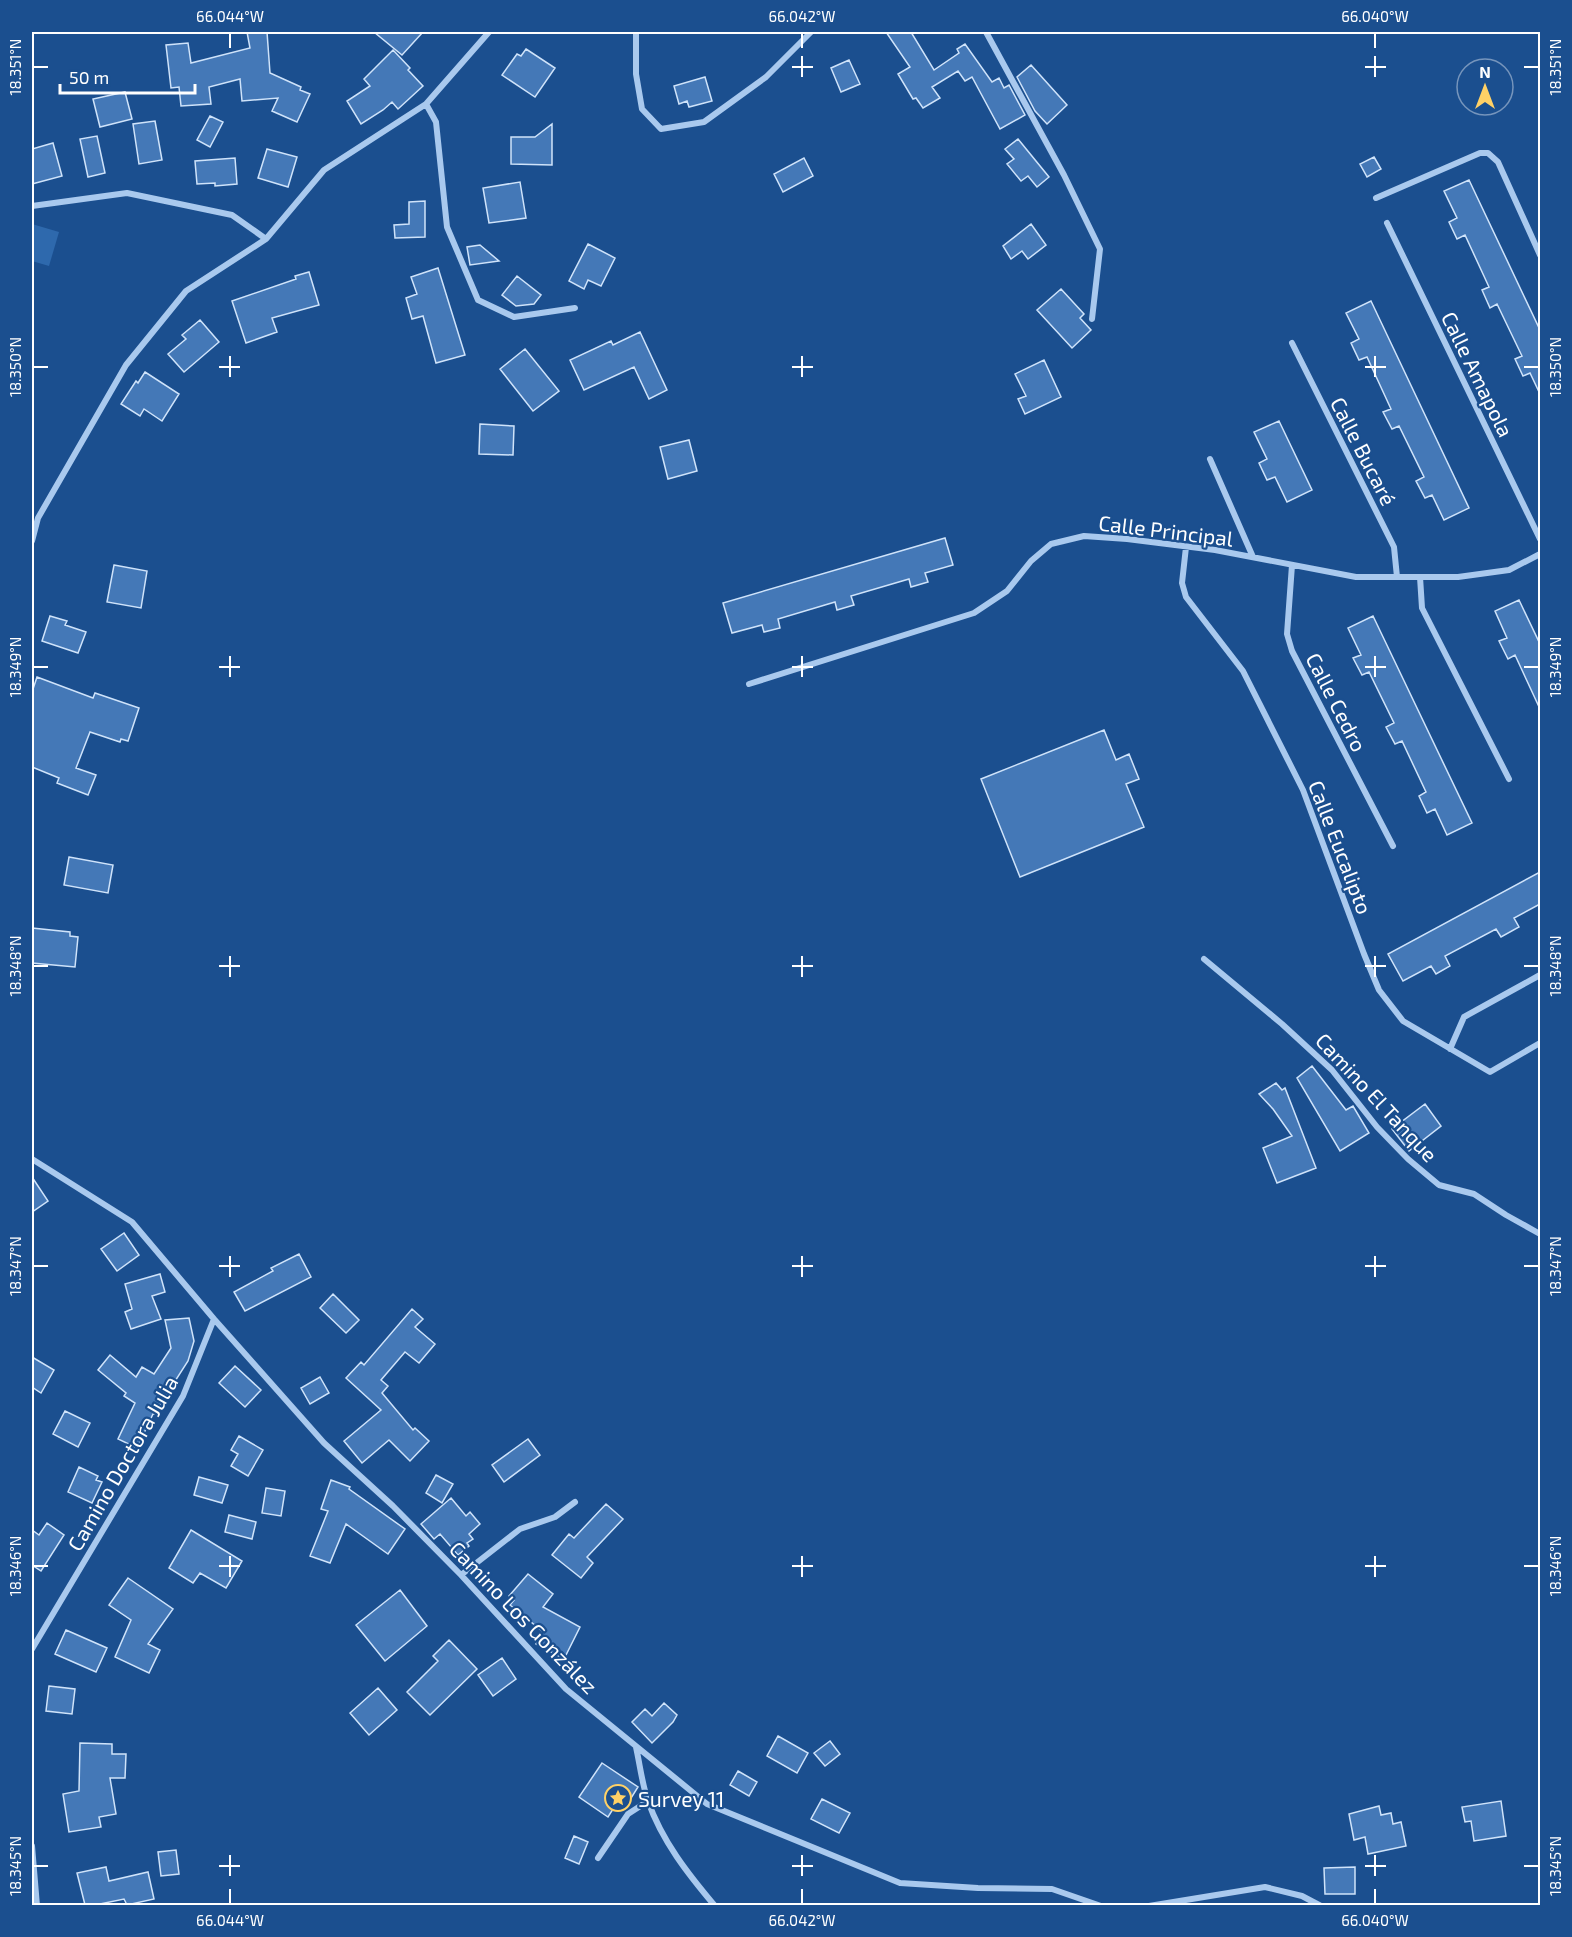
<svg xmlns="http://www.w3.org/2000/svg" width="1572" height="1937" font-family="'Exo 2',sans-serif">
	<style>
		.green { fill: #2e69ad }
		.building { fill: #4478b7; stroke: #cfe3fa; stroke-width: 1.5 }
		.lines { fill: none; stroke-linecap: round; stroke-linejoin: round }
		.street { stroke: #a9c9ee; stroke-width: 6 }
		.ticks { fill: none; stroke: #fff; stroke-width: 2 }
		.labels { text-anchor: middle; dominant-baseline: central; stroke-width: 4.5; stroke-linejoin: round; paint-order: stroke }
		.street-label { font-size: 21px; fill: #fff; stroke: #1b4f8f }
		.poi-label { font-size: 21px; fill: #fff; stroke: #1b4f8f; text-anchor: start }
		.neatline { fill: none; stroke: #fff; stroke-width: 2 }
		.ticks-label { font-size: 15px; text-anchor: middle; fill: #fff }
	</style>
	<rect width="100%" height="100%" fill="#1b4f8f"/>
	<!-- green -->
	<path class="green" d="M32,224L59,232L49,266L32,261Z"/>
	<!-- building -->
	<path class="building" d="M247,32H267L270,73L301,87L300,90L310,94L297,122L272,111L278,98L242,101L240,79L209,87L211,104L181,106L179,87L171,88L166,45L188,43L191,63L250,48Z
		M374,32H423L402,55Z
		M886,32H911L934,70L959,53L957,49L965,44L992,82L999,78L1004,88L1009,85L1025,115L1000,129L972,77L965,81L958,71L932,87L940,98L923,108L916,98L913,99L898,74L910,67Z
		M526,49L555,68L535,97L502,75L517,54L521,56Z
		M393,50L410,68L408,70L423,86L398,109L392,102L383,110L361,124L347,101L370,86L364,79Z
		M849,60L860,84L841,92L831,68Z
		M1031,65L1067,105L1047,124L1035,111L1017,77Z
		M705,77L712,101L689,107L687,101L679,104L674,86Z
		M125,92L132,119L100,127L93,99Z
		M210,116L223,122L210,147L197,140Z
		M155,121L162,160L139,164L133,124Z
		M552,124V165L511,164V137H535Z
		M97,136L105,173L88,177L80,139Z
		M1018,139L1049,177L1037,187L1028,176L1021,181L1007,164L1014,159L1005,149Z
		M53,143L62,176L32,184V149Z
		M267,149L297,157L288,187L258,178Z
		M1374,157L1381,169L1367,177L1360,164Z
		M235,158L237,184L215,186V183L197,184L195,161Z
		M804,158L813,176L783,192L774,174Z
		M1469,180L1540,330V394L1530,373L1523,376L1515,359L1522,356L1497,304L1490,308L1482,290L1489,287L1465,235L1457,239L1449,222L1457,218L1444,191Z
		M520,182L526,218L489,223L483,188Z
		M425,201V237L395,238L394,225L409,224V202Z
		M1031,224L1046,245L1028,259L1022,251L1011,259L1003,246Z
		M588,244L615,258L601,286L588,280L584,289L569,281Z
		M480,245L499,261L470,265L467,247Z
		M438,268L465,355L436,363L423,316L412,319L406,298L417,294L411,277Z
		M309,272L319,305L272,318L277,332L246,343L232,301L296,279L295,276Z
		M517,276L541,295L534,304L516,306L502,295Z
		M1061,289L1084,314L1080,318L1091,330L1072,348L1037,310Z
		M1371,301L1469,508L1444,520L1432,495L1425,498L1416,481L1424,477L1399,426L1392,429L1383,412L1391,409L1367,357L1359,360L1351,343L1359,339L1346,313Z
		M200,320L219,342L184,372L168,354L186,339L182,335Z
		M640,332L667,390L649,399L634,367L584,390L570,360L611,341L613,345Z
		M525,349L559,391L533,411L500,369Z
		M1044,360L1061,397L1025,414L1018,399L1026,396L1015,374Z
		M145,372L179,394L162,421L144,409L140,416L121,404L136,381L138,383Z
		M1279,421L1312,490L1287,502L1275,477L1267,480L1259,463L1267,459L1254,432Z
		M480,424L514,426L513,455L479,454Z
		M689,440L697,471L668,479L660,447Z
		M945,538L953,565L925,573L928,582L911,587L909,579L851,596L854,605L837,610L835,602L778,619L780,628L764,632L762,625L732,633L723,603Z
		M114,565L147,571L141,608L107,602Z
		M1519,600L1540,644V709L1515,655L1508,659L1499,641L1507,638L1495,611Z
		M50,616L67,621L65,625L86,632L78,653L42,641Z
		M1373,616L1472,823L1447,835L1435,809L1427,813L1419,796L1426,792L1402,741L1395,744L1386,727L1394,723L1369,672L1362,675L1353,658L1361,655L1348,628Z
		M37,677L93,698L95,693L139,708L128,741L121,739L120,742L90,732L76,768L96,775L88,795L57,783L59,778L32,767V692Z
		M1104,730L1116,760L1129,754L1139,779L1126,784L1144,827L1020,877L981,779Z
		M69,857L113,865L108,893L64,885Z
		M1540,872V904L1514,918L1519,927L1501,937L1496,929L1445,956L1450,966L1436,974L1431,966L1403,981L1388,954Z
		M32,928L70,932V936L78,937L75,967L32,963Z
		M1312,1066L1346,1110L1353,1106L1369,1133L1340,1151L1297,1078Z
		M1276,1083L1282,1090L1285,1088L1316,1168L1277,1183L1263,1148L1292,1136L1273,1109L1259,1094Z
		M1425,1104L1441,1126L1409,1151L1392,1129Z
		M32,1177L48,1201L32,1212Z
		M124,1233L139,1255L117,1271L101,1249Z
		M299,1254L311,1277L245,1311L234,1292L273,1271L271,1268Z
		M160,1274L165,1292L152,1296L161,1319L131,1329L125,1312L132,1309L125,1284Z
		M333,1294L359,1320L346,1333L320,1308Z
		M412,1309L423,1319L415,1327L435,1344L419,1363L405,1352L381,1380L388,1386L382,1393L413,1430L415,1428L429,1441L410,1461L389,1440L362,1463L344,1441L381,1410L346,1378L361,1362L364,1365Z
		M189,1318L194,1341L188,1361L154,1414H153L137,1448L118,1439L135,1403L124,1396L126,1393L98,1370L110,1355L136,1377L142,1367L154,1374L171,1348L165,1320Z
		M32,1357L54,1370L41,1393L32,1387Z
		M235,1366L261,1390L245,1407L219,1383Z
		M320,1377L329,1393L310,1404L301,1388Z
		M65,1411L90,1423L78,1447L53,1434Z
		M239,1436L263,1450L248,1476L231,1466L238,1454L231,1450Z
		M528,1439L540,1455L504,1482L492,1465Z
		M79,1467L98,1476L96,1480L102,1482L92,1503L68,1492Z
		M436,1475L453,1484L442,1503L426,1493Z
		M199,1477L228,1485L222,1503L194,1495Z
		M331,1480L350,1487L349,1489L405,1529L388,1554L346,1524L330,1563L310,1556L328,1511L321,1509Z
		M266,1488L285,1491L281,1516L262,1513Z
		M451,1498L466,1516L470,1512L480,1524L469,1534L473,1539L467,1543L469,1546L458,1555L440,1534L434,1539L421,1524Z
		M606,1504L623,1519L587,1557L593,1563L581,1578L552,1555L569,1534L574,1538Z
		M229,1515L256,1522L252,1539L225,1532Z
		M47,1523L64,1535L41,1571L32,1565V1530L39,1535Z
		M191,1530L242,1561L226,1588L200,1573L193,1583L169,1568Z
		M528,1574L553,1594L543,1607L580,1627L564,1659L536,1644L542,1631L510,1605L514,1600L509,1596Z
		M128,1578L173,1609L148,1644L160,1650L149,1673L115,1657L131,1620L109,1605Z
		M400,1590L427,1626L385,1661L356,1625Z
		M66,1630L107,1648L96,1672L55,1654Z
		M449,1640L477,1669L430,1715L407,1692L438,1661L433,1656Z
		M502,1658L516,1679L493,1696L478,1675Z
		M49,1686L75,1689L72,1714L46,1711Z
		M378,1688L397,1710L369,1735L350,1713Z
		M664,1703L677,1715L673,1722L652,1743L632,1722L645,1709L652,1716Z
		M778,1736L808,1753L797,1773L767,1756Z
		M830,1741L840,1754L825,1766L814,1753Z
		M80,1743L112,1744V1754H126L125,1778H110L116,1814L99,1817L101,1827L69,1832L63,1794L79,1791Z
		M602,1763L638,1787L628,1803L620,1798L608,1817L579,1797Z
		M738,1771L757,1782L749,1796L730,1785Z
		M822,1799L850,1813L839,1833L811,1819Z
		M1501,1801L1506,1836L1474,1841L1471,1821L1465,1822L1462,1807Z
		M1379,1806L1381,1815L1391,1813L1393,1824L1401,1822L1406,1846L1368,1854L1365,1837L1354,1840L1349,1814Z
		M574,1836L588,1842L579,1864L565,1858Z
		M176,1850L179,1874L161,1876L158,1852Z
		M106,1867L109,1881L148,1872L154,1899L127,1905L124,1899L95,1905H85L77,1873Z
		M1355,1867V1894H1325L1324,1868Z"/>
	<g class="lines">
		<!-- street -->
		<path class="street" d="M636,32V74L642,109L661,129L704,122L766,77L811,32
			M986,32L1064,175L1100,249L1092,319
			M426,104L436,122L447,227L478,300L514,317L575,308
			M1376,198L1480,153H1488L1498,162L1540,255
			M32,206L127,193L232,215L266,239
			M1387,223L1540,539
			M1292,343L1394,547L1397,577
			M1210,459L1253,557
			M32,541L38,518L126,365L186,291L266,239L324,170L426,104L489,32
			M1186,547L1182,583L1186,597L1243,671L1303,790L1364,954L1379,990L1403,1021L1490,1072L1540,1043
			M1292,565L1287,634L1292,651L1393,846
			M1420,577L1422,608L1509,779
			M749,684L974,613L1007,591L1031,561L1051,544L1084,536L1127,539L1215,550L1356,577H1458L1509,570L1540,554
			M1204,959L1282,1024L1332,1070L1377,1127L1408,1159L1439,1185L1474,1194L1506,1215L1540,1234
			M1450,1049L1464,1017L1540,975
			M32,1159L132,1222L214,1319L324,1443L393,1506L461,1575L566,1689L707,1804L900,1883L978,1888L1052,1889L1101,1906
			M461,1575L520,1529L555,1517L575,1502
			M32,1649L183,1396L214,1319
			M636,1747C640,1765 642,1784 648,1801C662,1841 688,1874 715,1906
			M32,1846L37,1906
			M598,1858L628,1814L648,1801
			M1149,1906L1265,1887L1302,1896L1321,1906"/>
	</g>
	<!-- ticks -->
	<path class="ticks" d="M230,33V48M802,33V48M1375,33V48M802,56V77M1375,56V77M33,67H48M792,67H813M1365,67H1386M1524,67H1539M230,356V377M802,356V377M1375,356V377M33,367H48M219,367H240M792,367H813M1365,367H1386M1524,367H1539M230,656V677M802,656V677M1375,656V677M33,667H48M219,667H240M792,667H813M1365,667H1386M1524,667H1539M230,956V977M802,956V977M1375,956V977M33,966H48M219,966H240M792,966H813M1365,966H1386M1524,966H1539M230,1256V1277M802,1256V1277M1375,1256V1277M33,1266H48M219,1266H240M792,1266H813M1365,1266H1386M1524,1266H1539M230,1556V1577M802,1556V1577M1375,1556V1577M33,1566H48M219,1566H240M792,1566H813M1365,1566H1386M1524,1566H1539M230,1855V1876M802,1855V1876M1375,1855V1876M33,1866H48M219,1866H240M792,1866H813M1365,1866H1386M1524,1866H1539M230,1889V1904M802,1889V1904M1375,1889V1904"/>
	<!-- icons -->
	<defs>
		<symbol id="sight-ring" viewBox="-11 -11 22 22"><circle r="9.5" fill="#1b4f8f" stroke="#ffd166" stroke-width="1.5"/><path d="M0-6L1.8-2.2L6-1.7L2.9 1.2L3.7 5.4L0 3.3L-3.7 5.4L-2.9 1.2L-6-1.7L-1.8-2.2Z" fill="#ffd166"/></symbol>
	</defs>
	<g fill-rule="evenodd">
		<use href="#sight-ring" x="603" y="1783" width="30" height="30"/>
	</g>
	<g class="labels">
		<!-- street labels -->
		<g class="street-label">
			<text transform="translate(1478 374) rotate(64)">Calle Amapola</text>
			<text transform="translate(1364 451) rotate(63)">Calle Bucaré</text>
			<text transform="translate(1166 530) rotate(7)">Calle Principal</text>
			<text transform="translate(1337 702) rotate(63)">Calle Cedro</text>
			<text transform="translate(1341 847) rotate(69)">Calle Eucalipto</text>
			<text transform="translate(1377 1097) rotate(47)">Camino El Tanque</text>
			<text transform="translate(122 1463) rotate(-60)">Camino Doctora Julia</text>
			<text transform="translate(524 1617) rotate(46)">Camino Los González</text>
		</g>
		<!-- poi labels -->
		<g class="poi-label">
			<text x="638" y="1798">Survey 11</text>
		</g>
	</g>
	<!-- border -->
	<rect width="1572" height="1937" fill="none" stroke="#1b4f8f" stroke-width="66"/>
	<!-- north arrow -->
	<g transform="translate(1485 87)"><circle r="28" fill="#1b4f8f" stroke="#7695bc" stroke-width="1.5"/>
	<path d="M0-4.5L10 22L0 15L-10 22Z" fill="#ffd166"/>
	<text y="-9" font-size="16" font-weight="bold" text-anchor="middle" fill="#ffffff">N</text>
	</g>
	<!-- scale -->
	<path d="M60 84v9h135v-9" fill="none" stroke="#ffffff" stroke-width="3"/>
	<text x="69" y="84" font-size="18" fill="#ffffff" stroke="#1b4f8f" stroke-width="4.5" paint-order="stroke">50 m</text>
	<rect x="33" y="33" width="1506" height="1871" class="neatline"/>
	<g class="ticks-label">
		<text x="230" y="22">66.044°W</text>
		<text x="802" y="22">66.042°W</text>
		<text x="1375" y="22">66.040°W</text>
		<text transform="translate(16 67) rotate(-90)" y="5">18.351°N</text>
		<text transform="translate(1556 67) rotate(-90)" y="5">18.351°N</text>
		<text transform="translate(16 367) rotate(-90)" y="5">18.350°N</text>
		<text transform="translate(1556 367) rotate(-90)" y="5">18.350°N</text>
		<text transform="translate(16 667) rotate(-90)" y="5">18.349°N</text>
		<text transform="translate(1556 667) rotate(-90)" y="5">18.349°N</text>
		<text transform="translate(16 966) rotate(-90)" y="5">18.348°N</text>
		<text transform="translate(1556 966) rotate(-90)" y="5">18.348°N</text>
		<text transform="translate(16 1266) rotate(-90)" y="5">18.347°N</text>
		<text transform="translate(1556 1266) rotate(-90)" y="5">18.347°N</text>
		<text transform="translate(16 1566) rotate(-90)" y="5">18.346°N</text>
		<text transform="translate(1556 1566) rotate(-90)" y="5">18.346°N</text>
		<text transform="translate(16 1866) rotate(-90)" y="5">18.345°N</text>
		<text transform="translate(1556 1866) rotate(-90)" y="5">18.345°N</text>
		<text x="230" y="1926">66.044°W</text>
		<text x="802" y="1926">66.042°W</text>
		<text x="1375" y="1926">66.040°W</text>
	</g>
</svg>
